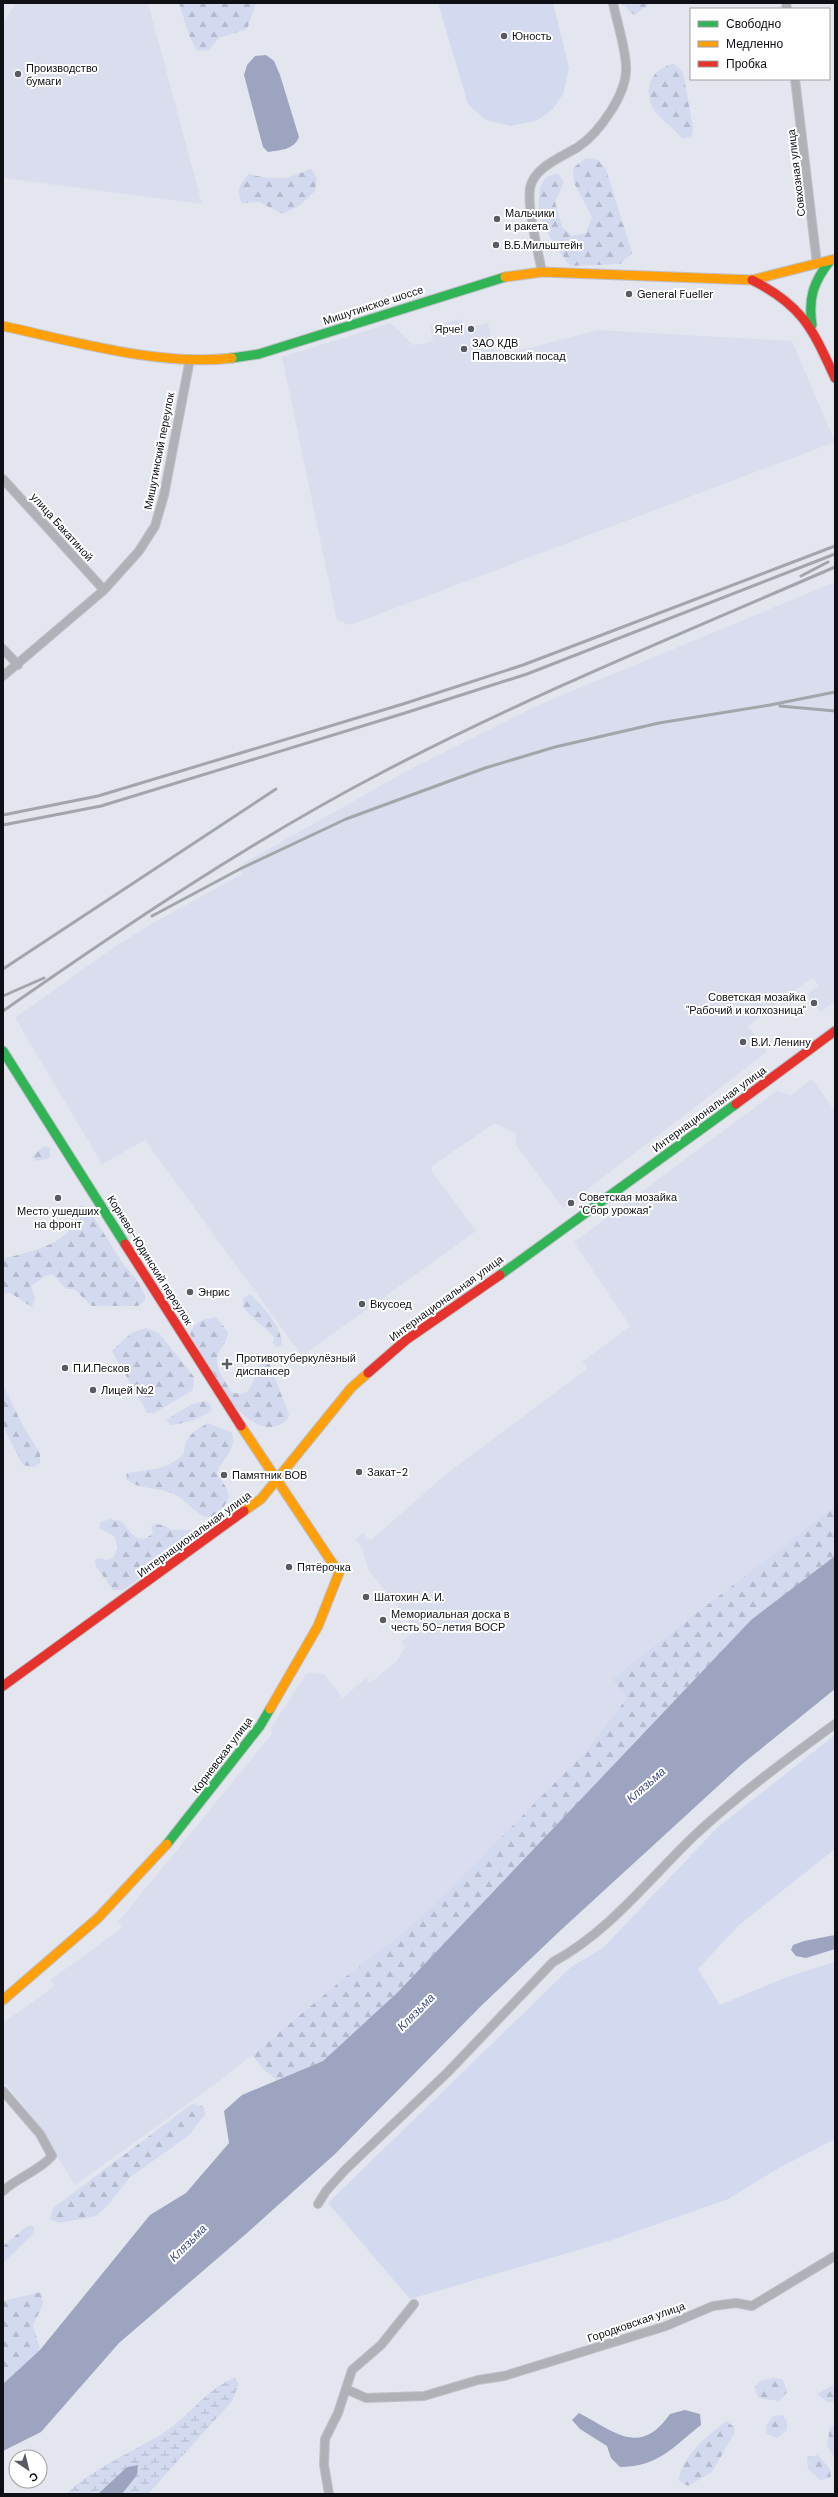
<svg xmlns="http://www.w3.org/2000/svg" width="838" height="2497" font-family="'DM Sans',sans-serif">
	<style>
		.built { fill: #d9ddee }
		.forest { fill: url(#forest-firs) }
		.wetland { fill: url(#wetland-marsh) }
		.garden { fill: #d3d9ee }
		.water { fill: #9ca4bf }
		.lines { fill: none; stroke-linecap: round; stroke-linejoin: round }
		.street-casing { stroke: #bec0c7; stroke-width: 10 }
		.fast-casing { stroke: #bec0c7; stroke-width: 11 }
		.slow-casing { stroke: #bec0c7; stroke-width: 11 }
		.jam-casing { stroke: #bec0c7; stroke-width: 11 }
		.street { stroke: #afb1b7; stroke-width: 8 }
		.fast { stroke: #30b455; stroke-width: 9 }
		.slow { stroke: #ff9f0a; stroke-width: 9 }
		.jam { stroke: #e5322d; stroke-width: 9 }
		.rail { stroke: #a2a5aa; stroke-width: 3 }
		.poi-dot { fill: #595b62; stroke: #fff; stroke-width: 1.5 }
		.labels { text-anchor: middle; dominant-baseline: central; stroke-width: 4; stroke-linejoin: round; paint-order: stroke }
		.poi-label { font-size: 11px; fill: #0f1016; stroke: #fff; text-anchor: start }
		.street-label { font-size: 11px; fill: #0f1016; stroke: #fff }
		.water-label { font-size: 12px; font-style: italic; fill: #434d80; stroke: #fff }
	</style>
	<defs>
		<pattern id="forest-firs" width="22" height="20" patternUnits="userSpaceOnUse"><rect width="22" height="20" fill="#d3d9ee"/><path d="M5 1l3.5 6h-7zM16 11l3.5 6h-7z" fill="#b4b9cb"/></pattern>
		<pattern id="wetland-marsh" width="20" height="14" patternUnits="userSpaceOnUse"><rect width="20" height="14" fill="#d3d9ee"/><path d="M1 5h8M5 5V1M11 12h8M15 12V8" fill="none" stroke="#b4b9cb"/></pattern>
	</defs>
	<rect width="100%" height="100%" fill="#e3e6ef"/>
	<!-- built -->
	<path class="built" d="M16,3H148L202,204L3,178V24Z
		M462,319L464,329L488,323L495,357L598,330L792,341L835,442L350,625L337,620L282,357L391,323L413,345L421,344L433,341L430,326Z
		M835,582V1001L821,1012L807,995L818,986L813,978L799,987L748,1026L767,1052L563,1208L516,1145V1134L495,1123L433,1165L431,1170L476,1231L302,1356L145,1140L102,1164L15,1018L110,950L153,923L242,874L239,866L412,768L536,706Z
		M812,1079L835,1111V1506L612,1679L627,1698L585,1752L454,1885L405,1931L349,1974L221,2080L75,2185L31,2115L3,2081V2023L55,1986L50,1980L122,1928L118,1922L272,1734L271,1728L307,1673L324,1674L343,1698L366,1678L370,1683L396,1662L405,1648L401,1642L416,1630L368,1569L362,1548L355,1540L363,1533L370,1541L450,1471L587,1369L582,1362L630,1326L574,1242L777,1091L791,1095Z"/>
	<!-- forest -->
	<path class="forest" d="M179,3H256L247,29L219,38L209,50L197,51L189,35Z
		M621,3H651L634,15Z
		M674,64L683,72L693,128L692,136L683,139C675,129 664,122 656,113C641,93 650,68 674,64Z
		M586,158L598,160L606,169L632,253L620,264L570,266C554,243 533,220 540,190C542,179 547,175 558,174L564,182L555,202L562,227L572,236L586,233L592,217L574,183L573,168Z
		M311,169L317,178L315,191L300,205L283,214L259,202L242,203C236,191 240,183 249,174L266,178H287Z
		M43,1146L50,1148V1158L36,1161L32,1157Z
		M81,1205L88,1208L121,1261L136,1279L145,1295V1300L138,1306H92L74,1289H66L53,1274L45,1276L31,1286L35,1299L32,1307L9,1292L3,1294V1259C24,1253 59,1247 72,1227C75,1222 75,1214 76,1208Z
		M250,1294C263,1307 281,1325 282,1344L278,1348L273,1343L274,1337C265,1326 252,1319 243,1307V1299Z
		M216,1317L228,1332C227,1340 224,1343 220,1350C211,1365 224,1380 233,1393L243,1394L249,1390L262,1360H268L289,1415C287,1422 280,1426 272,1427C235,1429 206,1361 190,1334C194,1321 204,1319 216,1317Z
		M146,1328L159,1333L194,1377L193,1390L154,1413L147,1412L112,1351L131,1333Z
		M3,1385L23,1426L40,1453V1463L33,1467L23,1465L3,1426Z
		M205,1401L211,1405L212,1410C199,1419 187,1423 171,1425L166,1420L192,1404Z
		M208,1423L231,1432C239,1448 222,1458 217,1473L227,1489L229,1498C225,1505 219,1516 209,1517C198,1517 186,1500 176,1495C160,1486 140,1491 126,1479L127,1473C151,1469 165,1471 184,1454C184,1437 194,1431 208,1423Z
		M835,1506V1556L751,1620L398,1992L323,2061L277,2080L264,2070L252,2055L349,1974L405,1931L454,1885L585,1752L627,1698L612,1679Z
		M110,1519L121,1521C131,1531 137,1548 153,1533L151,1527L154,1524L163,1525L171,1530H193L196,1535L192,1541L123,1590H113L96,1566L95,1560L98,1558L107,1560L113,1558L118,1547L114,1536L99,1528L101,1522Z
		M192,2104L204,2107L205,2115L188,2136L129,2178L108,2205L96,2216L59,2223L50,2219L53,2208Z
		M34,2226L33,2234L3,2263V2246L26,2227Z
		M41,2292L43,2304L33,2325L40,2350L3,2384V2301Z
		M774,2378L783,2380L787,2392L779,2401L759,2398L754,2388L760,2381Z
		M835,2384V2401L827,2402L817,2394Z
		M782,2415L787,2421V2430L777,2438L767,2434L766,2425L773,2416Z
		M726,2421L734,2427V2434L712,2472L688,2486L679,2481C680,2458 708,2435 726,2421Z
		M835,2426V2458L827,2446L830,2427Z
		M818,2455L830,2469L831,2478L820,2480L808,2469L807,2457Z"/>
	<!-- wetland -->
	<path class="wetland" d="M235,2378L239,2384L232,2401L148,2494H122L137,2475V2465L127,2467L98,2494H66C94,2468 130,2453 162,2434C188,2418 207,2388 235,2378Z"/>
	<!-- garden -->
	<path class="garden" d="M438,3H553L569,68L563,94L552,110L538,120L511,126L486,120L468,104Z
		M835,1735V1849L739,1925L698,1969L720,2005L787,1977L835,1962V2139L779,2168L728,2199L612,2240L410,2299L328,2203L571,1967L603,1948L718,1827Z"/>
	<!-- water -->
	<path class="water" d="M266,55L274,61L280,75L299,137C294,150 280,150 268,152L263,147L244,75L247,65L255,56Z
		M835,1556V1689L741,1765L562,1929L482,2005L335,2154L247,2233L119,2343L41,2432L3,2451V2384L40,2350L150,2215L186,2193L229,2143L224,2111L242,2095L323,2061L398,1992L751,1620Z
		M835,1935V1949L806,1958L796,1956L791,1950L793,1945L804,1941Z
		M685,2410L700,2414L701,2425C673,2447 658,2467 620,2467L611,2458L607,2446L580,2429L572,2420L579,2413C615,2432 640,2457 670,2414Z
		M138,2465L137,2475L122,2494H98L127,2467Z"/>
	<g class="lines">
		<defs>
			<path id="street" d="M786,3L787,9
				M795,79L817,264
				M542,272C538,251 527,208 530,188C534,167 562,157 578,147C599,133 628,93 626,66C625,45 617,23 613,3
				M3,479L104,590
				M3,649L18,665
				M3,676L104,590L139,551L155,526L164,495L190,359
				M3,2091L40,2134L52,2156C39,2171 18,2177 3,2191
				M318,2204L326,2191L346,2169L447,2073L553,1962C609,1932 649,1879 695,1835C738,1795 787,1759 835,1724
				M346,2389L366,2398L424,2396L478,2380L504,2376L666,2326L713,2306L736,2303L752,2306L835,2256
				M329,2494L324,2465L325,2439L338,2413L352,2370L381,2345L414,2304"/>
			<path id="fast" d="M812,325C808,299 813,282 830,261
				M232,358L259,354L505,277
				M3,1051L125,1244
				M500,1275L736,1104
				M167,1844L260,1726L270,1709"/>
			<path id="slow" d="M505,277L542,272L752,280L835,259
				M3,326C72,341 162,367 232,358
				M241,1426L339,1573L318,1626L270,1709
				M244,1511L261,1499L351,1388L368,1373
				M3,2000L98,1918L167,1844"/>
			<path id="jam" d="M752,280C803,306 812,328 835,378
				M736,1104L835,1031
				M125,1244L241,1426
				M368,1373L406,1340L500,1275
				M3,1686L244,1511"/>
		</defs>
		<!-- street casing -->
		<use href="#street" class="street-casing"/>
		<!-- fast casing -->
		<use href="#fast" class="fast-casing"/>
		<!-- slow casing -->
		<use href="#slow" class="slow-casing"/>
		<!-- jam casing -->
		<use href="#jam" class="jam-casing"/>
		<!-- street -->
		<use href="#street" class="street"/>
		<!-- fast -->
		<use href="#fast" class="fast"/>
		<!-- slow -->
		<use href="#slow" class="slow"/>
		<!-- jam -->
		<use href="#jam" class="jam"/>
		<!-- rail -->
		<path class="rail" d="M801,576L828,562
			M780,706L835,711
			M3,815L98,796L403,704L523,665L835,546
			M3,825L101,806L405,713L527,674L835,554
			M152,916L240,869L346,819L485,768L555,747L659,723L770,705L835,692
			M3,969L276,789
			M3,996L44,978
			M3,1011C125,926 249,842 381,773C528,696 683,633 835,567"/>
	</g>
	<!-- markers -->
	<g class="poi-dot">
		<circle cx="504" cy="36" r="4"/>
		<circle cx="18" cy="74" r="4"/>
		<circle cx="497" cy="219" r="4"/>
		<circle cx="496" cy="245" r="4"/>
		<circle cx="629" cy="294" r="4"/>
		<circle cx="471" cy="329" r="4"/>
		<circle cx="464" cy="349" r="4"/>
		<circle cx="814" cy="1003" r="4"/>
		<circle cx="743" cy="1042" r="4"/>
		<circle cx="58" cy="1198" r="4"/>
		<circle cx="571" cy="1203" r="4"/>
		<circle cx="190" cy="1292" r="4"/>
		<circle cx="362" cy="1304" r="4"/>
		<path d="M225 1358h4v4h4v4h-4v4h-4v-4h-4v-4h4z"/>
		<circle cx="65" cy="1368" r="4"/>
		<circle cx="93" cy="1390" r="4"/>
		<circle cx="359" cy="1472" r="4"/>
		<circle cx="224" cy="1475" r="4"/>
		<circle cx="289" cy="1567" r="4"/>
		<circle cx="366" cy="1597" r="4"/>
		<circle cx="383" cy="1620" r="4"/>
	</g>
	<g class="labels">
		<!-- poi labels -->
		<g class="poi-label">
			<text x="512" y="36">Юность</text>
			<text x="26" y="68">Производство<tspan x="26" dy="13">бумаги</tspan></text>
			<text x="505" y="213">Мальчики<tspan x="505" dy="13">и ракета</tspan></text>
			<text x="504" y="245">В.Б.Мильштейн</text>
			<text x="637" y="294">General Fueller</text>
			<text x="463" y="329" text-anchor="end">Ярче!</text>
			<text x="472" y="343">ЗАО КДВ<tspan x="472" dy="13">Павловский посад</tspan></text>
			<text x="806" y="997" text-anchor="end">Советская мозайка<tspan x="806" dy="13">"Рабочий и колхозница"</tspan></text>
			<text x="751" y="1042">В.И. Ленину</text>
			<text x="579" y="1197">Советская мозайка<tspan x="579" dy="13">"Сбор урожая"</tspan></text>
			<text x="58" y="1211" text-anchor="middle">Место ушедших<tspan x="58" dy="13">на фронт</tspan></text>
			<text x="198" y="1292">Энрис</text>
			<text x="370" y="1304">Вкусоед</text>
			<text x="236" y="1358">Противотуберкулёзный<tspan x="236" dy="13">диспансер</tspan></text>
			<text x="73" y="1368">П.И.Песков</text>
			<text x="101" y="1390">Лицей №2</text>
			<text x="367" y="1472">Закат-2</text>
			<text x="232" y="1475">Памятник ВОВ</text>
			<text x="297" y="1567">Пятёрочка</text>
			<text x="374" y="1597">Шатохин А. И.</text>
			<text x="391" y="1614">Мемориальная доска в<tspan x="391" dy="13">честь 50-летия ВОСР</tspan></text>
		</g>
		<!-- street labels -->
		<g class="street-label">
			<text transform="translate(796 173) rotate(-97)">Совхозная улица</text>
			<text transform="translate(373 305) rotate(-18)">Мишутинское шоссе</text>
			<text transform="translate(159 451) rotate(-79)">Мишутинский переулок</text>
			<text transform="translate(62 527) rotate(48)">улица Бакатиной</text>
			<text transform="translate(709 1109) rotate(-36)">Интернациональная улица</text>
			<text transform="translate(150 1260) rotate(58)">Корнево-Юдинский переулок</text>
			<text transform="translate(446 1298) rotate(-36)">Интернациональная улица</text>
			<text transform="translate(194 1534) rotate(-36)">Интернациональная улица</text>
			<text transform="translate(222 1755) rotate(-53)">Корневская улица</text>
			<text transform="translate(636 2322) rotate(-19)">Городковская улица</text>
		</g>
		<!-- water labels -->
		<g class="water-label">
			<text transform="translate(646 1785) rotate(-41)">Клязьма</text>
			<text transform="translate(416 2012) rotate(-45)">Клязьма</text>
			<text transform="translate(188 2243) rotate(-45)">Клязьма</text>
		</g>
	</g>
	<!-- border -->
	<rect width="838" height="2497" fill="none" stroke="#0f1016" stroke-width="8"/>
	<!-- legend -->
	<rect x="690" y="8" width="140" height="72" fill="#ffffff" stroke="#9f9fa2"/>
	<rect x="698" y="21" width="20" height="6" fill="#30b455" stroke="#9f9fa2"/>
	<text x="726" y="28" font-size="12" fill="#0f1016">Свободно</text>
	<rect x="698" y="41" width="20" height="6" fill="#ff9f0a" stroke="#9f9fa2"/>
	<text x="726" y="48" font-size="12" fill="#0f1016">Медленно</text>
	<rect x="698" y="61" width="20" height="6" fill="#e5322d" stroke="#9f9fa2"/>
	<text x="726" y="68" font-size="12" fill="#0f1016">Пробка</text>
	<!-- north arrow -->
	<g transform="translate(28 2469) rotate(145)"><circle r="19" fill="#ffffff" stroke="#9f9fa2"/>
	<path d="M0-3L7 15L0 10L-7 15Z" fill="#595b62"/>
	<text y="-6" font-size="11" font-weight="bold" text-anchor="middle" fill="#0f1016">С</text>
	</g>
</svg>
